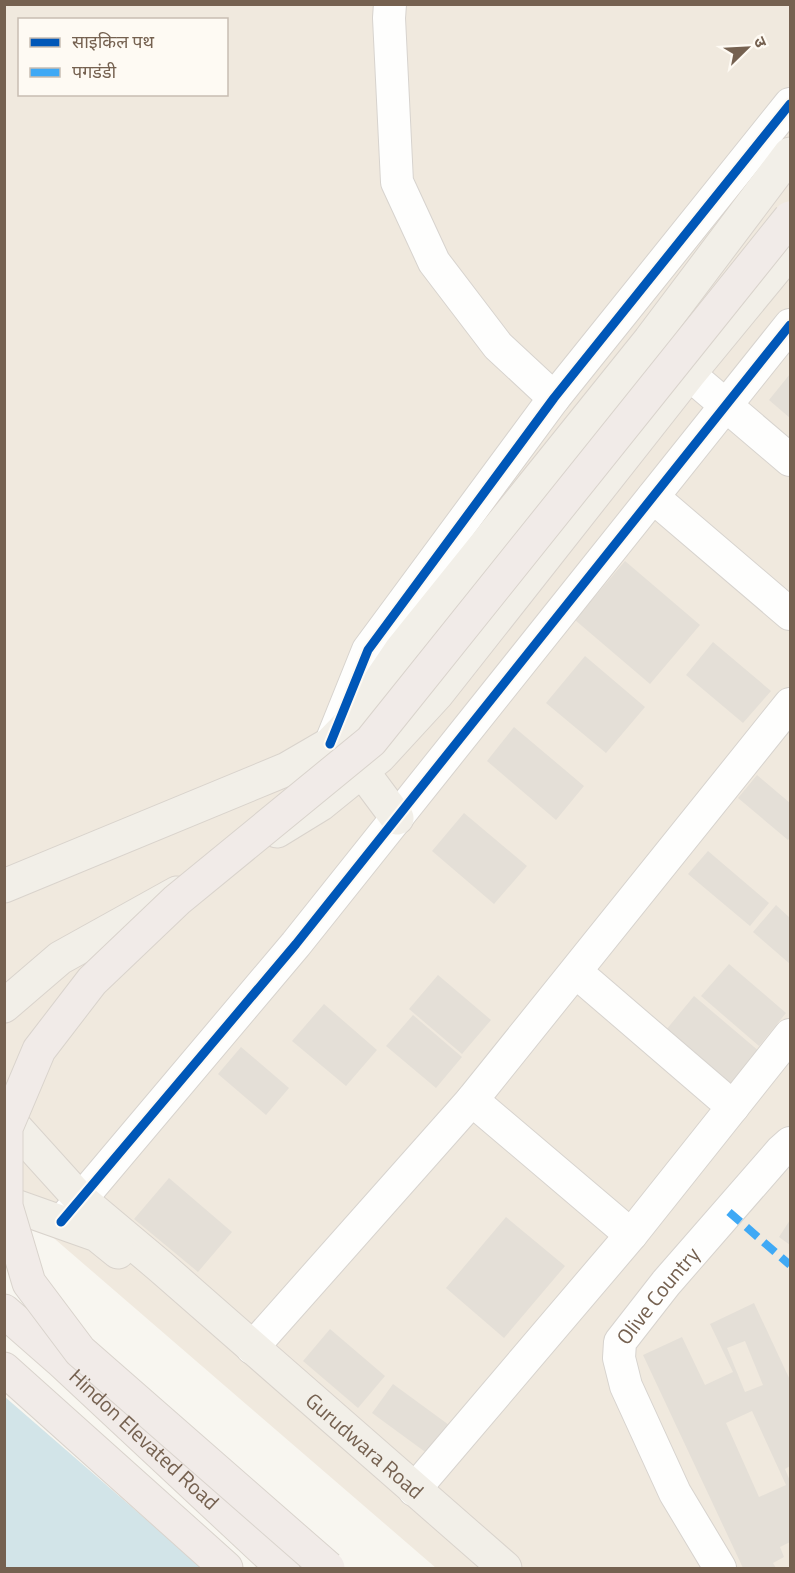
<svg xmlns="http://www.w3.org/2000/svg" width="795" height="1573" font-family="'Titillium Web','Noto Sans Devanagari',sans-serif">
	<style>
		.residential { fill: #f0e9de; fill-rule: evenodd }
		.water { fill: #d2e4e8 }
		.building { fill: #e4dfd7; fill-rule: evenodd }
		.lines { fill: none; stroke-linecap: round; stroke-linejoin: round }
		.minor-casing { stroke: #d7d3ce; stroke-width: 34 }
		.major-casing { stroke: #d9d3cc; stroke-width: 35 }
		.highway-casing { stroke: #d9d3cc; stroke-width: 35 }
		.minor { stroke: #fefefd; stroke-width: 32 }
		.major { stroke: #f2efe8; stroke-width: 33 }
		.highway { stroke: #f1ebe8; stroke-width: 33 }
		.highway-bridge-casing { stroke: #d9d3cc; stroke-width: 35; stroke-linecap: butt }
		.highway-bridge { stroke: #f1ebe8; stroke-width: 33 }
		.quiet { stroke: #3fa9f5; stroke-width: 8; stroke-dasharray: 15 8; stroke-linecap: butt }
		.cycleway-casing { stroke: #fefaf3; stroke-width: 13 }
		.cycleway { stroke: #0057b8; stroke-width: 9 }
		.labels { text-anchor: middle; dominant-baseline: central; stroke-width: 4.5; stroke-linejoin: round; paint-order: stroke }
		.street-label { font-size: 21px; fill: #756150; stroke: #fefaf3 }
	</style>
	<rect width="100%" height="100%" fill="#f8f6f0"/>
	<!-- residential -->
	<path class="residential" d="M5,5H790V1568H436L5,1196ZM20,20H226V94H20Z"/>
	<!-- water -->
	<path class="water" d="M5,1397L202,1568H5Z"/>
	<!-- building -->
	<path class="building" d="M790,374V418L769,400Z
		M625,561L700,625L650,684L575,620Z
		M713,642L771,691L743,723L686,675Z
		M585,656L645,707L606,753L546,703Z
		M514,727L584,786L556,820L487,761Z
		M757,775L790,803V837L788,840L738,798Z
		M464,813L527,866L494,904L432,851Z
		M708,851L769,903L750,926L688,874Z
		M776,905L790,918V964L753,932Z
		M729,964L786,1013L759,1046L701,996Z
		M438,975L491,1020L462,1054L409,1009Z
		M694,996L760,1052L732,1086L666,1030Z
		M324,1004L377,1050L346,1086L292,1041Z
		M413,1015L462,1057L436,1088L386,1046Z
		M241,1047L289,1088L266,1115L218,1074Z
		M169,1178L232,1232L198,1272L134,1219Z
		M506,1217L565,1266L504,1338L446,1288Z
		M790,1220V1245L779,1237Z
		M754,1303L790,1380V1466L785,1469L790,1481V1542L780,1547L784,1557L773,1563L776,1568H743L643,1355L682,1337L705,1385L733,1372L710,1324ZM745,1341L763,1385L745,1392L727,1348ZM752,1411L786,1485L759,1497L726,1423Z
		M330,1329L385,1376L358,1408L303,1361Z
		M393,1384L449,1425L428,1454L372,1413Z"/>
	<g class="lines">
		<defs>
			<g id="minor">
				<path d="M390,4L389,18L397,182L434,262L498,346L554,398"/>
				<path d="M689,374L790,460"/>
				<path d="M653,497L790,614"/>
				<path d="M333,737L368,650L554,398L790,104"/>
				<path d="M576,972L733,1107"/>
				<path d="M472,1100L631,1235"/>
				<path d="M64,1219L296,944L790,325"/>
				<path d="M252,1348L472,1100L790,704"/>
				<path d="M414,1490L631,1235L790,1035"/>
				<path id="s1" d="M720,1568L675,1493L626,1386L619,1358L620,1342L666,1283L781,1151L790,1143"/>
			</g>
			<g id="major">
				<path d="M362,771L397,818"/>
				<path d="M277,831L321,804L379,757L437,694L689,374L790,251"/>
				<path d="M4,886L287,769L330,744L355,718L401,650L650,340L790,154"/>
				<path d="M4,1006L60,958L177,893"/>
				<path id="s2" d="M4,1115L80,1199L161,1267L505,1568"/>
				<path d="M4,1202L97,1235L118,1252"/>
			</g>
			<g id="highway">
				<path id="s3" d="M4,1311L60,1360L283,1568"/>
				<path d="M4,1369L226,1568"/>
			</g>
		</defs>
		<!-- minor casing -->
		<use href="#minor" class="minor-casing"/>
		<!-- major casing -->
		<use href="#major" class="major-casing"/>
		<!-- highway casing -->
		<use href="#highway" class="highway-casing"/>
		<!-- minor -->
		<use href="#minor" class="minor"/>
		<!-- major -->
		<use href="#major" class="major"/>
		<!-- highway -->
		<use href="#highway" class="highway"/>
		<defs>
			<path id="highway-bridge" d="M328,1568L80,1351L29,1283L6,1206V1128L39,1050L92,981L177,900L371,741L790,218"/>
		</defs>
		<!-- highway-bridge casing -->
		<use href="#highway-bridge" class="highway-bridge-casing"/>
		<!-- highway-bridge -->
		<use href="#highway-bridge" class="highway-bridge"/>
		<!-- quiet -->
		<path class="quiet" d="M729,1212L790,1265"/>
		<defs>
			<path id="cycleway" d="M330,744L368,650L554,398L790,104
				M61,1222L296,944L790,325"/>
		</defs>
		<!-- cycleway casing -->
		<use href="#cycleway" class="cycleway-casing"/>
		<!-- cycleway -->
		<use href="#cycleway" class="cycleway"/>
	</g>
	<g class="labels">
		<!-- street labels -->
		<g class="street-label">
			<text stroke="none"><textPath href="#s1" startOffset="310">Olive Country</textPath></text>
			<text stroke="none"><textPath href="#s3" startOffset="190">Hindon Elevated Road</textPath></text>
			<text stroke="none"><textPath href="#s2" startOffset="490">Gurudwara Road</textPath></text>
		</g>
	</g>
	<!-- border -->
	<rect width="795" height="1573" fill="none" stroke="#756150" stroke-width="12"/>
	<!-- legend -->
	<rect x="18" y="18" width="210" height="78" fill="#fefaf3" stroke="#c7bdb2" stroke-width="1.5"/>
	<rect x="30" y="38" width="30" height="9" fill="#0057b8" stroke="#c7bdb2" stroke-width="1.5"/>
	<text x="72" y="48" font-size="18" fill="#756150">साइकिल पथ</text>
	<rect x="30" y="68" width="30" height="9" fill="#3fa9f5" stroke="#c7bdb2" stroke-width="1.5"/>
	<text x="72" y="78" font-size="18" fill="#756150">पगडंडी</text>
	<!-- north arrow -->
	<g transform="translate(747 48) rotate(66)" stroke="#fefaf3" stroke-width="4.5" paint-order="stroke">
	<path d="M0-4.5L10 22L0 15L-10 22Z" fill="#756150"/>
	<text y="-9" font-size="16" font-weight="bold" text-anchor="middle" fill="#756150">उ</text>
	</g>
</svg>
